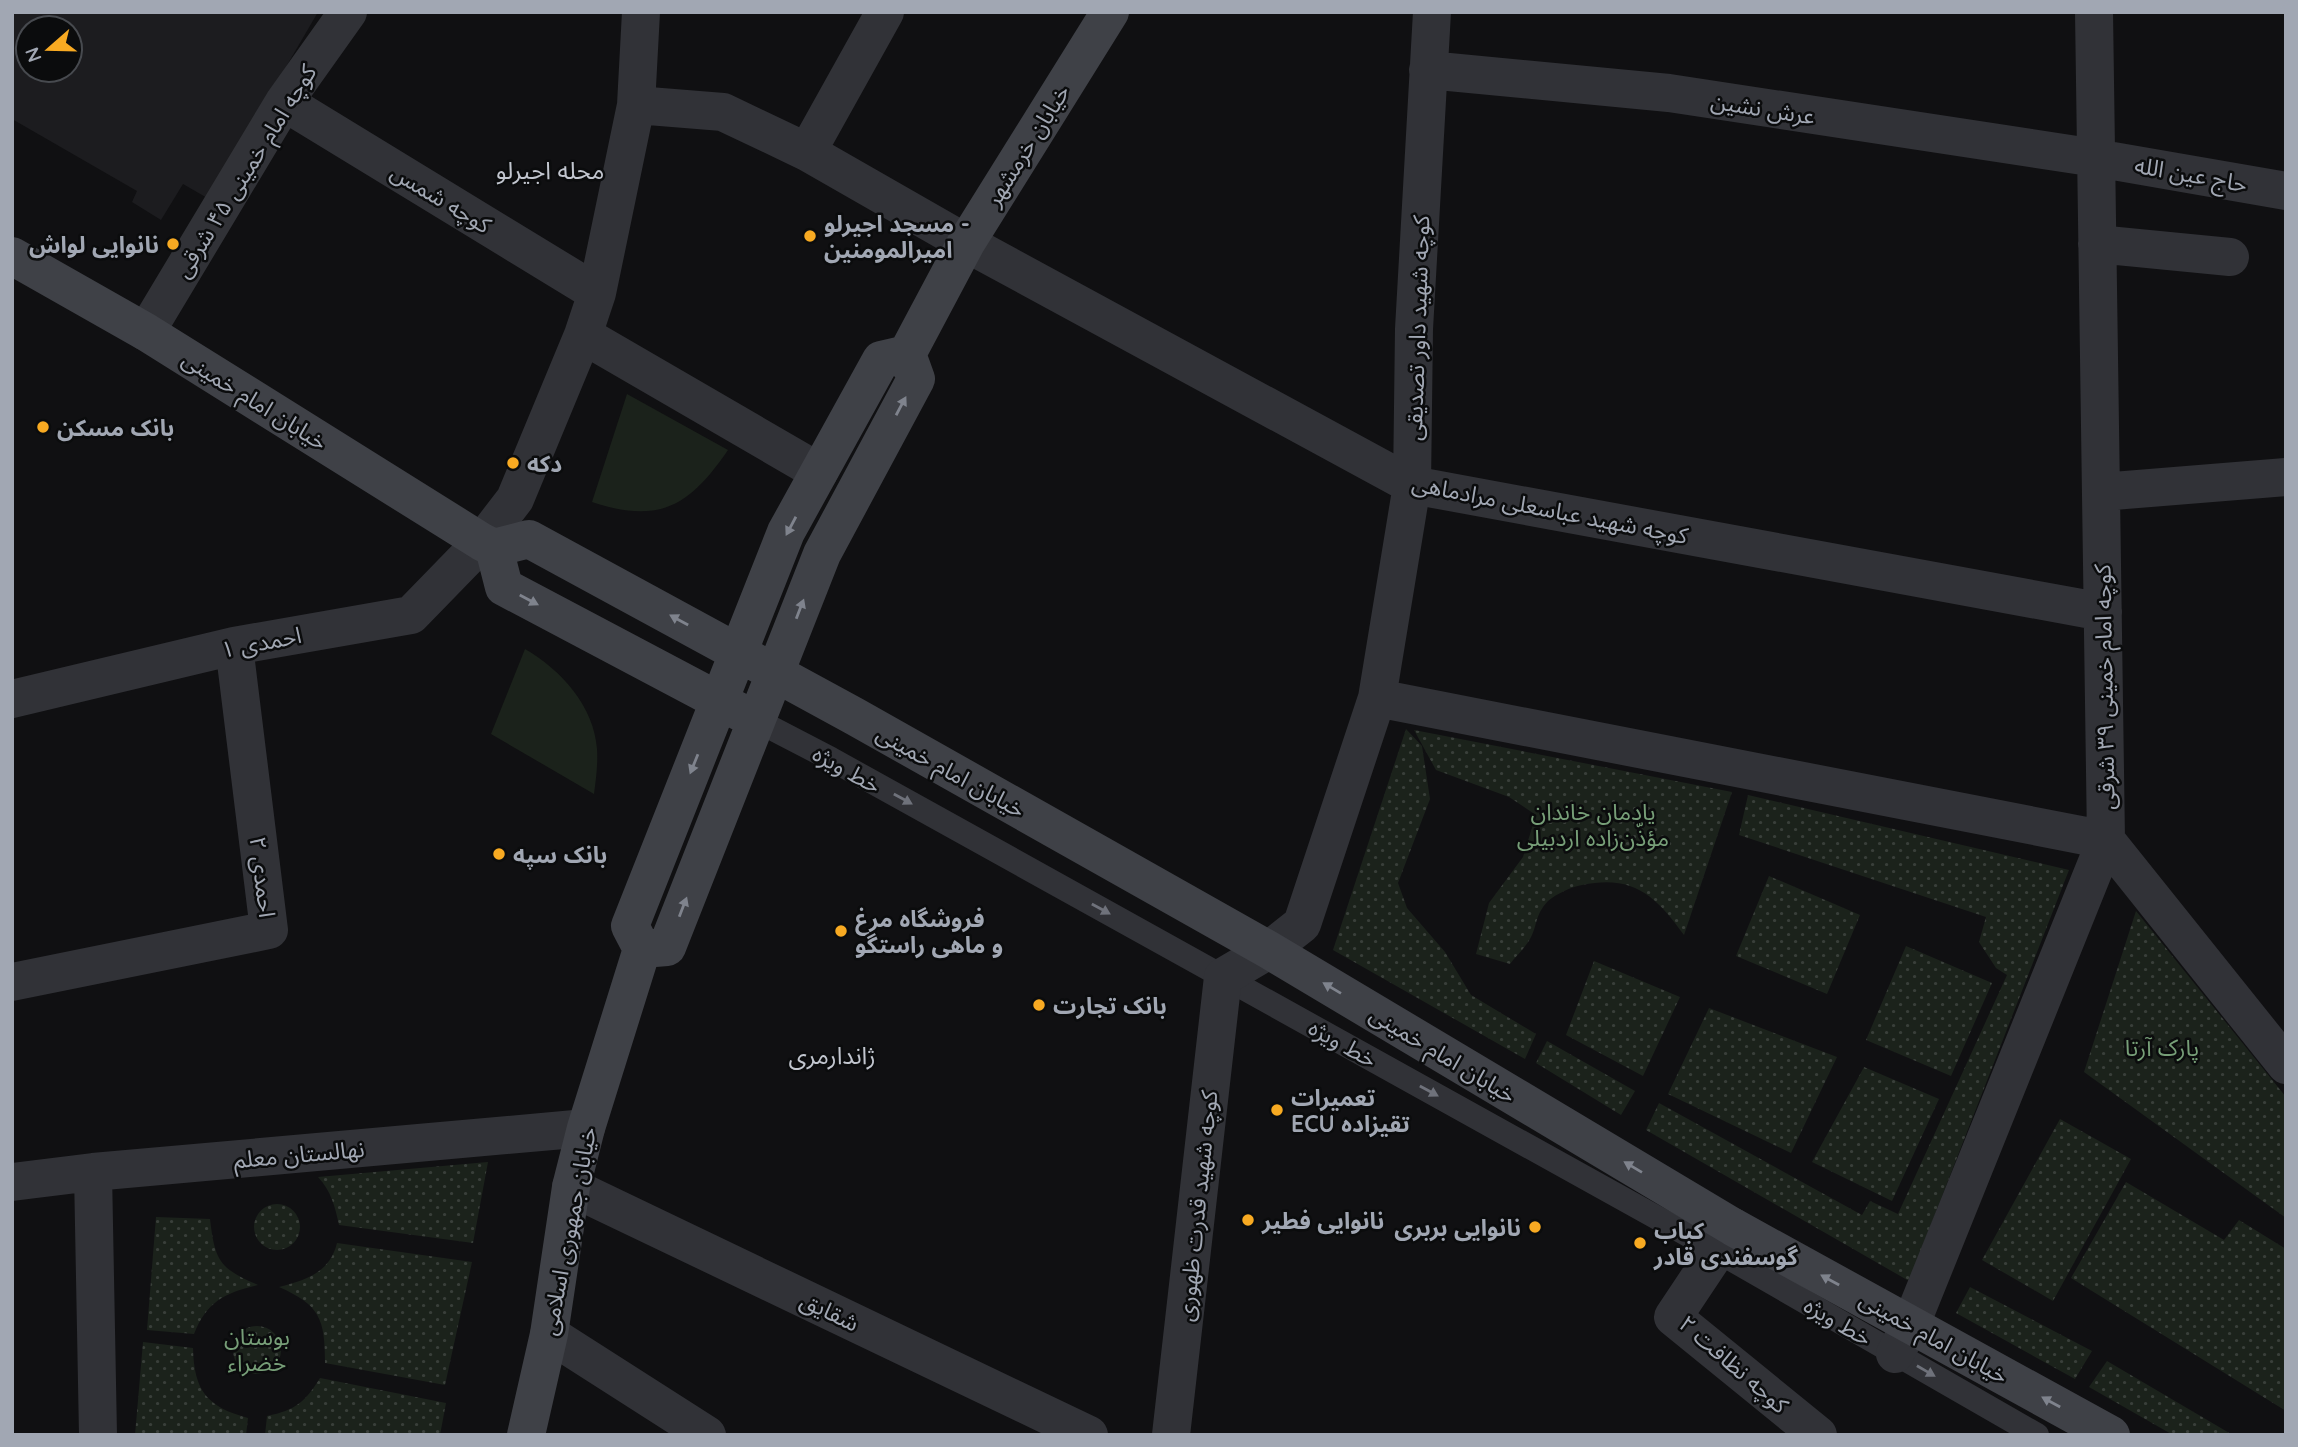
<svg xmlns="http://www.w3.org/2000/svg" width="2298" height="1447" font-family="Quicksand,'Noto Sans Arabic',sans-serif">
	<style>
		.built { fill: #1c1c1f; fill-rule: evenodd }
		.grass { fill: #1b221b }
		.park { fill: url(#park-dots) }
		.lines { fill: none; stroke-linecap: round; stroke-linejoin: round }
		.lane { stroke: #313237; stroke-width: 24 }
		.street { stroke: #313237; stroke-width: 38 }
		.secondary { stroke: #3f4147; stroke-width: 38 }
		.oneway { fill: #7f838d }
		.oneway2 { fill: #6f727b }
		.poi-dot { fill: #f8aa22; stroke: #0b0c0d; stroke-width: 2.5 }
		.labels { text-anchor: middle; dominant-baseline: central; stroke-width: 5; stroke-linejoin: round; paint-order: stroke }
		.street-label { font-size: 23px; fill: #a1a7b3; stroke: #0b0c0d }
		.poi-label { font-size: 23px; font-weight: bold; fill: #a1a7b3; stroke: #0b0c0d; text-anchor: start }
		.park-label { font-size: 23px; fill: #779f78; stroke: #0b0c0d }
		.neighbourhood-label { font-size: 24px; fill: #c2c6cf; stroke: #0b0c0d }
	</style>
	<defs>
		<pattern id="park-dots" width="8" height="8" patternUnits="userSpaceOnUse" patternTransform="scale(1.75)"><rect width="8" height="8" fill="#1b221b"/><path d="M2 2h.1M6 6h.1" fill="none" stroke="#393f3a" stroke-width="1.8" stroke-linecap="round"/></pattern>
	</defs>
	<rect width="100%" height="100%" fill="#101012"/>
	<!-- built -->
	<path class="built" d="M12,12H318L209,199L183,184L161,220L132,202L137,191L12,119ZM28,28H70V70H28Z"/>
	<!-- grass -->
	<path class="grass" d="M627,394L728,450C689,507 659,524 592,502Z
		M525,649C561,670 594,706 597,749C598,764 596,779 594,794L491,734Z"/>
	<!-- park -->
	<path class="park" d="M1406,729L1422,746L1430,799L1398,883L1407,908L1445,952L1471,995L1536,1034L1525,1059L1333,950Z
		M1414,730L1732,792L1684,935C1656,896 1633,874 1582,885C1571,887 1556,894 1548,901C1534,916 1538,925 1530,939C1525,948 1516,956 1510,964L1476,954L1489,903L1523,857L1536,815L1509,797L1436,770Z
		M1748,795L2069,870L1909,1281L1646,1130L1659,1103L1862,1215L1870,1201L1898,1214L2007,975L1996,968L1979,942L1986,917L1739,835Z
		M1769,876L1860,915L1827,994L1736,956Z
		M2136,911L2286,1097V1218L2084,1072Z
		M1906,946L1992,983L1951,1076L1866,1040Z
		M1594,961L1680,997L1643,1076L1566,1035Z
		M1709,1008L1837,1057L1791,1153L1668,1094Z
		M1547,1041L1635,1091L1621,1115L1536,1063Z
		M1864,1067L1939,1099L1892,1201L1812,1162Z
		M2060,1119L2131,1159L2053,1301L1982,1260Z
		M488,1162L473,1243L339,1225C335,1206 331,1191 318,1177Z
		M2126,1182L2224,1240L2239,1220L2286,1249V1411L2071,1278Z
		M254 1227a23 23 0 1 1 46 0a23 23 0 1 1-46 0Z
		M156,1217L210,1219C215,1261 219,1268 258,1285C225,1293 207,1301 194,1334L147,1330Z
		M337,1243L472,1262L445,1385L325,1363C325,1319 320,1305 279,1287C307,1280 330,1272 337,1243Z
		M1970,1287L2092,1351L2075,1379L1956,1313Z
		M233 1350a24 24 0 1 1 48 0a24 24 0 1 1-48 0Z
		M143,1342L193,1348C194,1391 207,1407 248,1418L246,1435H135Z
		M2107,1361L2231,1434L2173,1435L2089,1387Z
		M320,1378L446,1403L440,1435H265L267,1416C296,1410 305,1402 320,1378Z"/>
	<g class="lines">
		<!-- lane -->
		<path class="lane" d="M756,720L831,759L1717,1251L2037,1435"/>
		<!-- street -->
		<path class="street" d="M1428,70L1669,93L2096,158L2286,191
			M284,102L597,293
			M636,105L723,112L807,152L966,243L1412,485L2103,612
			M807,152L885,12
			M2097,244L2230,257
			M146,332L284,102L348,12
			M583,335L819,472
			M2101,492L2286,477
			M1377,698L2106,840L2286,1065
			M12,699L234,646L411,615L482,542L515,499L583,335L597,293L636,105L641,12
			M12,982L269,930L234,646
			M93,1172L98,1435
			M12,1182L93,1172L586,1128
			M571,1187L1089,1435
			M1733,1227L1673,1317L1818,1435
			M549,1334L707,1435
			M1895,1354L1911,1324L2106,840L2094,12
			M1171,1435L1223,977L1269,950L1302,924L1377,698L1412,485L1414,329L1432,12"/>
		<!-- secondary -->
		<path class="secondary" d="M12,256L146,332L482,542L494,548L529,539L854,716L1269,950L1733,1227L2111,1435
			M494,548L504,587L742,713
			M642,949L667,947L822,554L916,379L907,354
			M526,1435L549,1334L571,1187L586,1128L642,949L630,926L786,532L881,360L907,354L966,243L1110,12"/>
	</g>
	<!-- one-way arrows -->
	<defs><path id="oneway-solid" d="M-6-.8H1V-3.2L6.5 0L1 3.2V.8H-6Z" transform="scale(1.75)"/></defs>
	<g class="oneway">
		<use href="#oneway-solid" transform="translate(901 406) rotate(-62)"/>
		<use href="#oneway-solid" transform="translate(791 526) rotate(118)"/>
		<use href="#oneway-solid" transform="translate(529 600) rotate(28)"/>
		<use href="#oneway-solid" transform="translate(800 609) rotate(-69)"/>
		<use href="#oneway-solid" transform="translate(679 620) rotate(-151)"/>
		<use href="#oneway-solid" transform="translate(694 764) rotate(112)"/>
		<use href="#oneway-solid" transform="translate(683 907) rotate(-69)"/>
		<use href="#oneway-solid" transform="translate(1332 988) rotate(-149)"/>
		<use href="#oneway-solid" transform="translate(1633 1167) rotate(-149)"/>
		<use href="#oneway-solid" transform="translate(1830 1280) rotate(-151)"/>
		<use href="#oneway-solid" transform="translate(2051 1402) rotate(-151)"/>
	</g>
	<g class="oneway2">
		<use href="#oneway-solid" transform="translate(903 799) rotate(29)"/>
		<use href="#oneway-solid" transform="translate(1101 909) rotate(29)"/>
		<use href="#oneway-solid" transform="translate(1429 1091) rotate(29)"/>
		<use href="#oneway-solid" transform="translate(1926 1371) rotate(30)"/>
	</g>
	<!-- markers -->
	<g class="poi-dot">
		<circle cx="810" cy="236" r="7"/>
		<circle cx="173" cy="244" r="7"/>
		<circle cx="43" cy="427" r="7"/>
		<circle cx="513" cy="463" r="7"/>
		<circle cx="499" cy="854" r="7"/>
		<circle cx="841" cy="931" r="7"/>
		<circle cx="1039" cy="1005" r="7"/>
		<circle cx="1277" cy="1110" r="7"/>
		<circle cx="1248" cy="1220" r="7"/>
		<circle cx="1535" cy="1227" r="7"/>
		<circle cx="1640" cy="1243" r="7"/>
	</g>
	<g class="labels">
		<!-- street labels -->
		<g class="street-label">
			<text transform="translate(1763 108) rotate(9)">عرش نشین</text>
			<text transform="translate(1027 145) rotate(-58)">خیابان خرمشهر</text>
			<text transform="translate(245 171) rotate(-58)">کوچه امام خمینی ۴۵ شرقی</text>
			<text transform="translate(2191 174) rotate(10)">حاج عین الله</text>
			<text transform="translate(441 198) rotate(31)">کوچه شمس</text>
			<text transform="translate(1417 328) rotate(-88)">کوچه شهید داور تصدیقی</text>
			<text transform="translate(255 400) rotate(32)">خیابان امام خمینی</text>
			<text transform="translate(1550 509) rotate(11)">کوچه شهید عباسعلی مرادماهی</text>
			<text transform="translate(261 642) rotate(-11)">احمدی ۱</text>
			<text transform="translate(2104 687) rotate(-91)">کوچه امام خمینی ۳۹ شرقی</text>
			<text transform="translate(847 769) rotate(29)">خط ویژه</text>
			<text transform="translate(951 771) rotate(29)">خیابان امام خمینی</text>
			<text transform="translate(263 877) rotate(83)">احمدی ۲</text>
			<text transform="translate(1343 1043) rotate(29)">خط ویژه</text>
			<text transform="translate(1443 1054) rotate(31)">خیابان امام خمینی</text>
			<text transform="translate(299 1154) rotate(-5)">نهالستان معلم</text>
			<text transform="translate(1197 1206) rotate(-84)">کوچه شهید قدرت ظهوری</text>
			<text transform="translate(568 1231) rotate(-79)">خیابان جمهوری اسلامی</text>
			<text transform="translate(830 1311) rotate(26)">شقایق</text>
			<text transform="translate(1838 1321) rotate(30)">خط ویژه</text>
			<text transform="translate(1934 1337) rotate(29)">خیابان امام خمینی</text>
			<text transform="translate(1734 1364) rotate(41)">کوچه نظافت ۲</text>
		</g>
		<!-- poi labels -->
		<g class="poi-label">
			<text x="824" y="223">مسجد اجیرلو -<tspan x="824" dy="26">امیرالمومنین</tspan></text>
			<text x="159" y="244" text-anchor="end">نانوایی لواش</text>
			<text x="57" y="427">بانک مسکن</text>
			<text x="527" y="463">دکه</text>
			<text x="513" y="854">بانک سپه</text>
			<text x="855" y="918">فروشگاه مرغ<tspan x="855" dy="26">و ماهی راستگو</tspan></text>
			<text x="1053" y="1005">بانک تجارت</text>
			<text x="1291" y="1097">تعمیرات<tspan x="1291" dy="26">ECU تقیزاده</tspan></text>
			<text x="1262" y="1220">نانوایی فطیر</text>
			<text x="1521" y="1227" text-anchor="end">نانوایی بربری</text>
			<text x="1654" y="1230">کباب<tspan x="1654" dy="26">گوسفندی قادر</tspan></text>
		</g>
		<!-- park labels -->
		<g class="park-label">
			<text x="1593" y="811">یادمان خاندان<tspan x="1593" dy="26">مؤذّن‌زاده اردبیلی</tspan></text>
			<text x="2162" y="1047">پارک آرتا</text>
			<text x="257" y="1336">بوستان<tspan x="257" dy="26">خضراء</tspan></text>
		</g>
		<!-- neighbourhood labels -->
		<g class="neighbourhood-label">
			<text x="550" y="170">محله اجیرلو</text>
			<text x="832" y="1055">ژاندارمری</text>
		</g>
	</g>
	<!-- border -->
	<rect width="2298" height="1447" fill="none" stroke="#a1a7b3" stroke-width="28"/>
	<!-- north arrow -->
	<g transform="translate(49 49) rotate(250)"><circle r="33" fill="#0b0c0d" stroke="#474a4f" stroke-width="2"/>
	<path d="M0-5L12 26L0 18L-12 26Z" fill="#f8aa22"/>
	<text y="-10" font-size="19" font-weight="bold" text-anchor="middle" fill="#a1a7b3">N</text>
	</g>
</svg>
